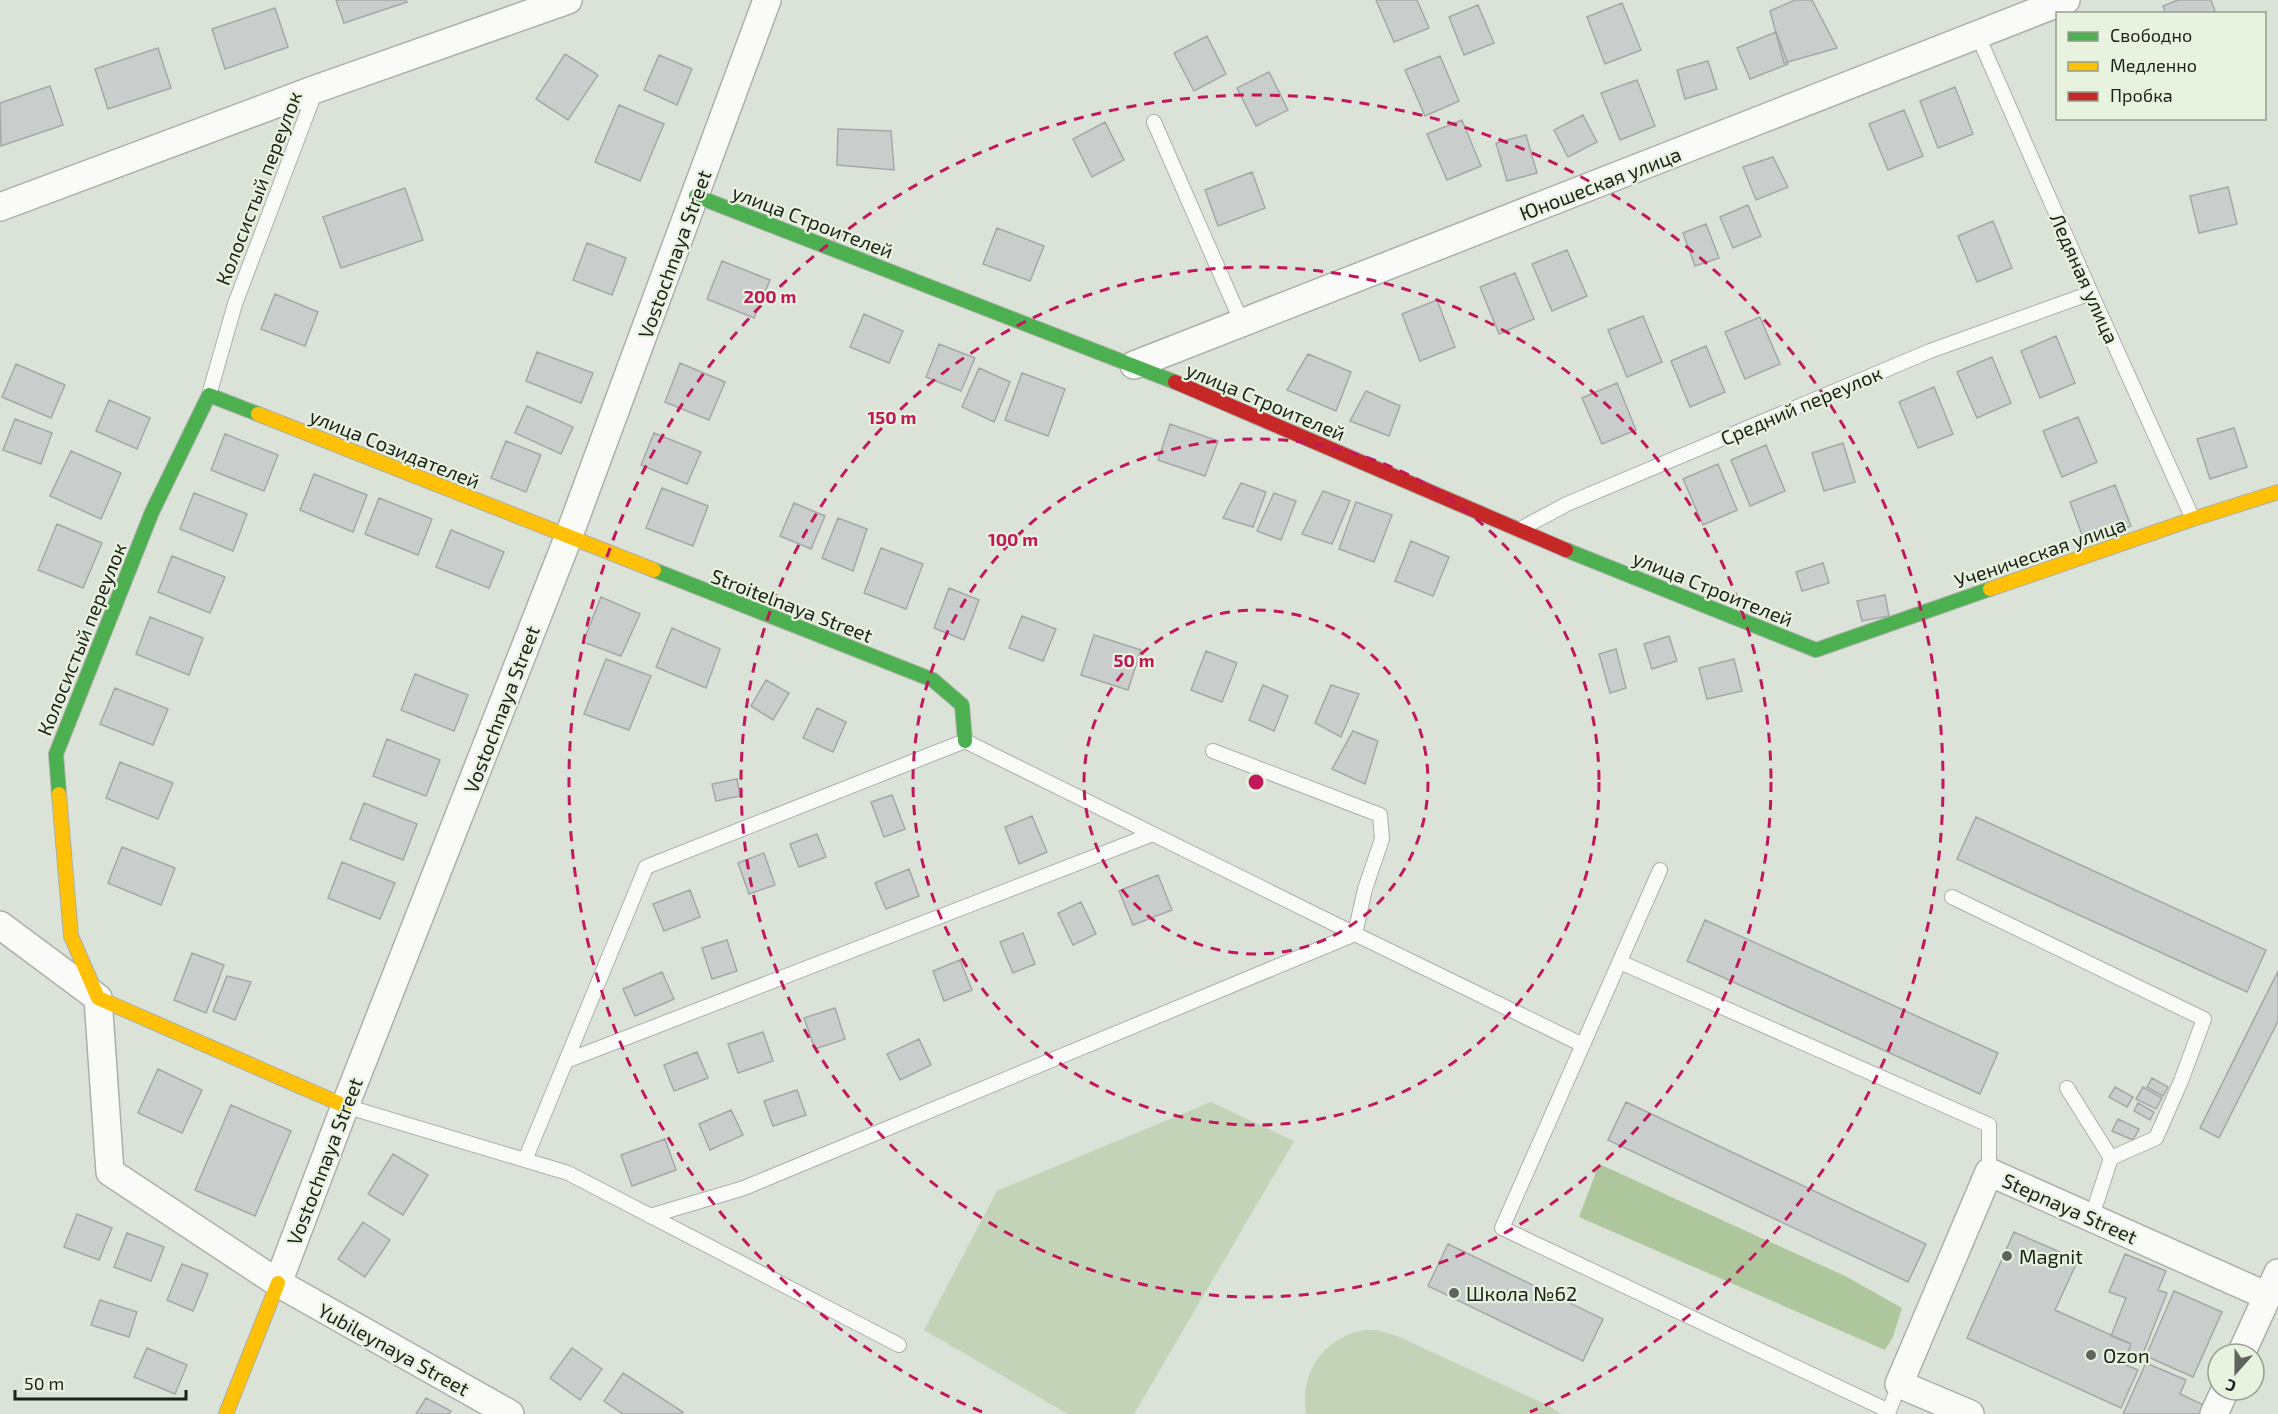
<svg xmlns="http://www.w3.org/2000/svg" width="2278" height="1414" font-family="'Exo 2',sans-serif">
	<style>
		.green { fill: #c2d3b7 }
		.forest { fill: #adc69c }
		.building { fill: #c9cdcc; stroke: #a5a8a7; stroke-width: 1.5 }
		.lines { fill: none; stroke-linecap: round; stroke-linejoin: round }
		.lane-casing { stroke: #abb0a8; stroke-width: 16 }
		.street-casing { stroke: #abb0a8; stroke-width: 30 }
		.fast-casing { stroke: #abb0a8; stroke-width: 16 }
		.slow-casing { stroke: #abb0a8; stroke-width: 16 }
		.jam-casing { stroke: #abb0a8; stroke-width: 16 }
		.lane { stroke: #fafbf9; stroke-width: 14 }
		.street { stroke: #fafbf9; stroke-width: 27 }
		.fast { stroke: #4caf50; stroke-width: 14 }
		.slow { stroke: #ffc107; stroke-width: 14 }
		.jam { stroke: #c62828; stroke-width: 14 }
		.ring { fill: none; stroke: #c2185b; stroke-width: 3; stroke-dasharray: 10 8 }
		.poi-dot { fill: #5f655c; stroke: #e7f3df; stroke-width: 2 }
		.labels { text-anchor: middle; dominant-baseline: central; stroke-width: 4.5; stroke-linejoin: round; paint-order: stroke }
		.street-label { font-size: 20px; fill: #1c211a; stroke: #e7f3df }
		.poi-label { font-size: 20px; fill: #1c211a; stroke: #e7f3df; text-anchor: start }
		.centre { fill: #c2185b; stroke: #e7f3df; stroke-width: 3 }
		.ring-label { font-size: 18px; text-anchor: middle; font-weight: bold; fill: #c2185b; stroke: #e7f3df; stroke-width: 4.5; stroke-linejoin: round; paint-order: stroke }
	</style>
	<rect width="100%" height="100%" fill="#dbe2d7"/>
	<!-- green -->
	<path class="green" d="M1211,1102L1294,1141L1134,1414H1068L924,1330L997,1191Z
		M1365,1330H1376L1397,1336L1549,1406L1561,1414H1306C1299,1373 1324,1337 1365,1330Z"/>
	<!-- forest -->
	<path class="forest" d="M1599,1164L1845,1276L1902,1308L1893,1337L1885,1350L1579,1217Z"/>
	<!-- building -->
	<path class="building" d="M336,0H406L407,2L344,23Z
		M1376,0H1417L1429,28L1394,42Z
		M1795,0H1812L1837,48L1784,63L1770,11Z
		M2178,0H2211L2216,14H2166L2163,6Z
		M1622,3L1641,50L1605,64L1587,17Z
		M1478,5L1494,43L1464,55L1449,17Z
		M275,8L288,47L225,69L212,29Z
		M1776,32L1788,64L1750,79L1737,48Z
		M1207,36L1226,74L1194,91L1174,53Z
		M158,48L171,88L108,109L95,69Z
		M565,54L598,75L568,120L536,99Z
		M659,55L692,69L677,105L644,90Z
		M1440,56L1459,101L1425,116L1405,70Z
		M1708,61L1717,89L1685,99L1677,70Z
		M1269,72L1288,110L1256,126L1237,88Z
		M1637,80L1655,126L1620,140L1601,93Z
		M50,86L63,125L1,146L0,103Z
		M1955,87L1973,134L1938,148L1920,101Z
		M619,105L664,124L640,181L595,162Z
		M1904,110L1923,156L1888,170L1869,124Z
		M1583,115L1597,142L1568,157L1554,130Z
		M1462,120L1481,166L1447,180L1427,134Z
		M1105,122L1124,160L1092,177L1073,139Z
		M838,129L891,131L894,170L837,165Z
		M1526,135L1537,173L1507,181L1496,143Z
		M1773,157L1788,187L1756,200L1743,167Z
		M1252,172L1265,208L1218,226L1205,190Z
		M2228,187L2237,224L2199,233L2190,196Z
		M405,188L423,240L341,268L323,217Z
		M1748,205L1761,236L1733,248L1720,217Z
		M1993,221L2012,268L1977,282L1958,236Z
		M1706,224L1719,258L1695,266L1683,233Z
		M997,228L1044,246L1030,281L983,264Z
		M587,243L626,258L612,295L573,280Z
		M1567,250L1587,296L1552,311L1532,264Z
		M722,261L770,280L754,318L707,299Z
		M1515,273L1534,319L1499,334L1480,287Z
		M275,294L318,312L305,346L261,329Z
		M1437,300L1455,347L1420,361L1402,314Z
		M864,314L903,331L889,363L850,347Z
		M1643,316L1662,362L1627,377L1608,330Z
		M1760,317L1780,364L1745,379L1725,332Z
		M2056,336L2075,383L2040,398L2021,351Z
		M939,344L975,358L961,391L926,377Z
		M1706,346L1725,392L1690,407L1671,361Z
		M537,352L593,373L581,403L526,381Z
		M1308,354L1351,372L1336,411L1287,390Z
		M1992,357L2011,403L1977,418L1957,372Z
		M680,363L725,382L709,420L665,402Z
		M16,364L65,385L51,418L2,397Z
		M979,368L1010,382L994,422L962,407Z
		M1022,373L1065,389L1048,436L1005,420Z
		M1617,383L1636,430L1602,444L1582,398Z
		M1934,387L1953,434L1918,448L1899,402Z
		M1366,391L1400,406L1389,436L1350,421Z
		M109,400L150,418L137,449L96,431Z
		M527,406L573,427L561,454L515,433Z
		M2078,417L2097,462L2062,477L2043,431Z
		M15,419L52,433L41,464L3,450Z
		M1170,424L1218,441L1205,476L1158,460Z
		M2234,428L2247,467L2210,479L2197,439Z
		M654,433L701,452L687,484L641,465Z
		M225,434L278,455L264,491L211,470Z
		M506,441L541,455L526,492L491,478Z
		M1843,443L1855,482L1824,491L1812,453Z
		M1766,445L1785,491L1750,506L1731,460Z
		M71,451L121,473L101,519L50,496Z
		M1718,464L1737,510L1703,525L1683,479Z
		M314,474L367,495L353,532L300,510Z
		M1241,483L1266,492L1253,527L1223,518Z
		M2115,485L2131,526L2085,543L2070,502Z
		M662,488L708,506L693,546L646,528Z
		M1323,491L1350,501L1332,544L1302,534Z
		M194,493L247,514L233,551L180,529Z
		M1274,493L1296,501L1281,540L1257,531Z
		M379,498L432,519L418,555L365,534Z
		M1356,502L1392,515L1374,562L1339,549Z
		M794,503L825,516L811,549L780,536Z
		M838,518L867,529L853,571L822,558Z
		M57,524L102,543L83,588L38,570Z
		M451,530L504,552L489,588L436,567Z
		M1411,541L1449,557L1433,596L1395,581Z
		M881,548L923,564L906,609L864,593Z
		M172,556L225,577L210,613L158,592Z
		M1823,563L1829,583L1802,591L1796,572Z
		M949,588L979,600L964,640L934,628Z
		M1885,595L1889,616L1862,621L1857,601Z
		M601,597L640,614L621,656L583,642Z
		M1022,616L1056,629L1043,661L1009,648Z
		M150,617L203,638L189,675L136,654Z
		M672,628L720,649L706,688L656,667Z
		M1094,635L1141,650L1128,690L1081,675Z
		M1669,636L1677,661L1652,669L1644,644Z
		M1616,649L1626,688L1610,693L1599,654Z
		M1206,651L1237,663L1222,702L1191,690Z
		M606,659L651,676L629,730L584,714Z
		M1734,659L1742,691L1707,699L1699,668Z
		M415,674L468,695L454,731L401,710Z
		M766,680L789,693L773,720L751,706Z
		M1263,685L1288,696L1274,731L1249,720Z
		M1331,685L1359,694L1341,737L1315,723Z
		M115,688L168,709L153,745L100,724Z
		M817,708L846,722L833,752L803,738Z
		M1353,731L1378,741L1365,784L1332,769Z
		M387,739L440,760L426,796L373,776Z
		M120,762L173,783L158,819L106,798Z
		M737,779L740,796L716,801L712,784Z
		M892,795L905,829L884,837L871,802Z
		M364,803L417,824L403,860L350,839Z
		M1032,816L1047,852L1019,864L1005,827Z
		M1976,817L2266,950L2247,992L1957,859Z
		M817,834L826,857L799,867L790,844Z
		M122,847L175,868L161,905L108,883Z
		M764,853L775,885L749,894L738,863Z
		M342,862L395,883L380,919L328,898Z
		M909,869L919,896L886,909L875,883Z
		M1158,875L1172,910L1133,925L1119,891Z
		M690,890L700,917L664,931L653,904Z
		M1081,902L1096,934L1073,945L1058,913Z
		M1705,920L1998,1053L1980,1094L1687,961Z
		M1023,933L1035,964L1013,973L1000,942Z
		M727,940L737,971L712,979L702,948Z
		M192,953L224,965L206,1013L174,1000Z
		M960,960L972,990L944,1001L933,971Z
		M2278,971V1021L2219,1138L2200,1128Z
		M662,972L674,999L635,1016L623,989Z
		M227,976L251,982L235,1020L213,1011Z
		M835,1008L845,1039L815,1049L804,1018Z
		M763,1032L773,1061L738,1073L728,1044Z
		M919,1039L931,1065L900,1080L887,1054Z
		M697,1052L708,1078L674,1091L664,1065Z
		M158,1069L202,1090L182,1133L138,1113Z
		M2152,1078L2168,1087L2163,1096L2147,1087Z
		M2115,1087L2133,1097L2127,1107L2109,1097Z
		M2143,1087L2162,1098L2156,1109L2136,1099Z
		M797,1090L806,1115L773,1126L764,1101Z
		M1626,1102L1926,1244L1908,1282L1608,1140Z
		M2138,1103L2154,1112L2150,1120L2134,1111Z
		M231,1105L291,1131L255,1216L195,1190Z
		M731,1110L743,1135L710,1150L699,1124Z
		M2118,1119L2139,1129L2133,1140L2112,1131Z
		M665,1139L676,1170L632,1186L621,1155Z
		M393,1154L428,1175L403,1215L368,1194Z
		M77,1214L112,1228L99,1260L64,1247Z
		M363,1222L390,1240L365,1277L338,1259Z
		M2014,1232L2078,1260L2055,1310L2131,1344L2123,1364L2138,1370L2121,1408L1967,1338Z
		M127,1233L164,1247L151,1281L114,1267Z
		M1448,1244L1603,1319L1583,1361L1428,1286Z
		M2125,1254L2166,1271L2158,1290L2167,1293L2140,1361L2127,1356L2131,1344L2111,1336L2126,1298L2109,1292Z
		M182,1264L208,1274L193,1311L167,1300Z
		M2174,1291L2222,1312L2193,1377L2146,1356Z
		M100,1300L137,1312L129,1337L91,1325Z
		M147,1348L187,1365L175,1394L134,1377Z
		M572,1348L602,1369L580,1400L550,1378Z
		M2146,1363L2186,1380L2180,1394L2206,1406L2202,1414H2123Z
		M623,1373L683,1412L681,1414H623L604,1401Z
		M426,1398L451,1411L449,1414H416Z"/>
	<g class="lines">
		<defs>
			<path id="lane" d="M1978,36L2091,293L2193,519
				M1154,122L1242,323
				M209,395L235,304L316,90
				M1522,528L1567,504L1930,351L2091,293
				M1213,751L1380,815L1382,839L1365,889L1355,934L1583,1045
				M1660,870L1502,1228L1889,1411L1899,1384
				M1952,897L2204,1019L2181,1081L2156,1138L2111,1158
				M1620,962L1989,1125V1172
				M566,1061L1153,834
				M2067,1088L2111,1158L2091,1219
				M345,1106L568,1173L899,1345
				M525,1160L646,867L965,741L1355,934L744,1188L650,1216"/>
			<path id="street" d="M0,207L316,89L568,0
				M1134,365L2066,0
				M0,925L98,998L110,1172L278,1283L510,1414
				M278,1283L345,1106L568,538L767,0
				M2241,1354L2278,1273
				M1970,1414L1899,1384L1989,1172L2267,1296
				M2214,1414L2225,1390"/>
			<path id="fast" d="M696,196L1175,382
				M1566,550L1816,650L1990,589
				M654,570L933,680L962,705L965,741
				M59,794L56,754L152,512L209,395L258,414"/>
			<path id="slow" d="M258,414L654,570
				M1990,589L2193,519L2278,492
				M59,794L71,936L98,998L345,1106
				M226,1414L278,1283"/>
			<path id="jam" d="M1175,382L1566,550"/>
		</defs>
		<!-- lane casing -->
		<use href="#lane" class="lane-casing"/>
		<!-- street casing -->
		<use href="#street" class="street-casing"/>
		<!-- fast casing -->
		<use href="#fast" class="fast-casing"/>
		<!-- slow casing -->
		<use href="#slow" class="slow-casing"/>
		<!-- jam casing -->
		<use href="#jam" class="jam-casing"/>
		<!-- lane -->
		<use href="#lane" class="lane"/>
		<!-- street -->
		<use href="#street" class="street"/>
		<!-- fast -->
		<use href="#fast" class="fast"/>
		<!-- slow -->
		<use href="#slow" class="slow"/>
		<!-- jam -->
		<use href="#jam" class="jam"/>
	</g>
	<!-- distance rings -->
	<g class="ring">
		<circle cx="1256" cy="782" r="172"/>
		<circle cx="1256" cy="782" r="343"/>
		<circle cx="1256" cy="782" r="515"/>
		<path d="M982 1412A687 687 0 1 1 1530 1412"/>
	</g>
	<!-- markers -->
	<g class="poi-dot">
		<circle cx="2007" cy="1256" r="6"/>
		<circle cx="1454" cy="1293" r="6"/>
		<circle cx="2091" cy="1355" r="6"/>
	</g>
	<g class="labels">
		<!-- street labels -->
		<g class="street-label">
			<text transform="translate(1600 183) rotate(-21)">Юношеская улица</text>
			<text transform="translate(258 188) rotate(-69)">Колосистый переулок</text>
			<text transform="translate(813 221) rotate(21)">улица Строителей</text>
			<text transform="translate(674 254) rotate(-70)">Vostochnaya Street</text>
			<text transform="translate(2085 278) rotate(66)">Ледяная улица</text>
			<text transform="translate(1266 401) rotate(23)">улица Строителей</text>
			<text transform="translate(1801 405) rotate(-23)">Средний переулок</text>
			<text transform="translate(395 448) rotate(22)">улица Созидателей</text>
			<text transform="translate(2040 552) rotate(-19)">Ученическая улица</text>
			<text transform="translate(1713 588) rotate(22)">улица Строителей</text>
			<text transform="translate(792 605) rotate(21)">Stroitelnaya Street</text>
			<text transform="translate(81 639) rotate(-68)">Колосистый переулок</text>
			<text transform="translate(501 709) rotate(-69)">Vostochnaya Street</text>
			<text transform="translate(324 1161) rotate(-69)">Vostochnaya Street</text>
			<text transform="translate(2070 1208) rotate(24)">Stepnaya Street</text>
			<text transform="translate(394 1349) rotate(29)">Yubileynaya Street</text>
		</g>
		<!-- poi labels -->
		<g class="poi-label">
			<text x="2019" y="1256">Magnit</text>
			<text x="1466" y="1293">Школа №62</text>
			<text x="2103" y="1355">Ozon</text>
		</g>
	</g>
	<circle cx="1256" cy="782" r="9" class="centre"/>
	<g class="ring-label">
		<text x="770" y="303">200 m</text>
		<text x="892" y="424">150 m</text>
		<text x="1013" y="546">100 m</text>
		<text x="1134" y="667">50 m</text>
	</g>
	<!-- legend -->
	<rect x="2056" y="12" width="210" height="108" fill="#e7f3df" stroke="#969f90" stroke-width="1.5"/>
	<rect x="2068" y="32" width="30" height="9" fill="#4caf50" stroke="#969f90" stroke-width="1.5"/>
	<text x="2110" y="42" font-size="18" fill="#1c211a">Свободно</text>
	<rect x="2068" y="62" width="30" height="9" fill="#ffc107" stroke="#969f90" stroke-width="1.5"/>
	<text x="2110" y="72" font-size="18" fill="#1c211a">Медленно</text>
	<rect x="2068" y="92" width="30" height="9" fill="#c62828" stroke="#969f90" stroke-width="1.5"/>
	<text x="2110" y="102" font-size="18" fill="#1c211a">Пробка</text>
	<!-- north arrow -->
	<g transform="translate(2236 1372) rotate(201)"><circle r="28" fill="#e7f3df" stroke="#969f90" stroke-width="1.5"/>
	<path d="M0-4.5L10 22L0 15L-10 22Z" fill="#5f655c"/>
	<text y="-9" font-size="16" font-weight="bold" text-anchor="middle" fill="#1c211a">С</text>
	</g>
	<!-- scale -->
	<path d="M15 1390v9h171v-9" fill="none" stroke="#1c211a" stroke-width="3"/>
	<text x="24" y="1390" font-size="18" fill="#1c211a" stroke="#e7f3df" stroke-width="4.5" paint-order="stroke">50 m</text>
</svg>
